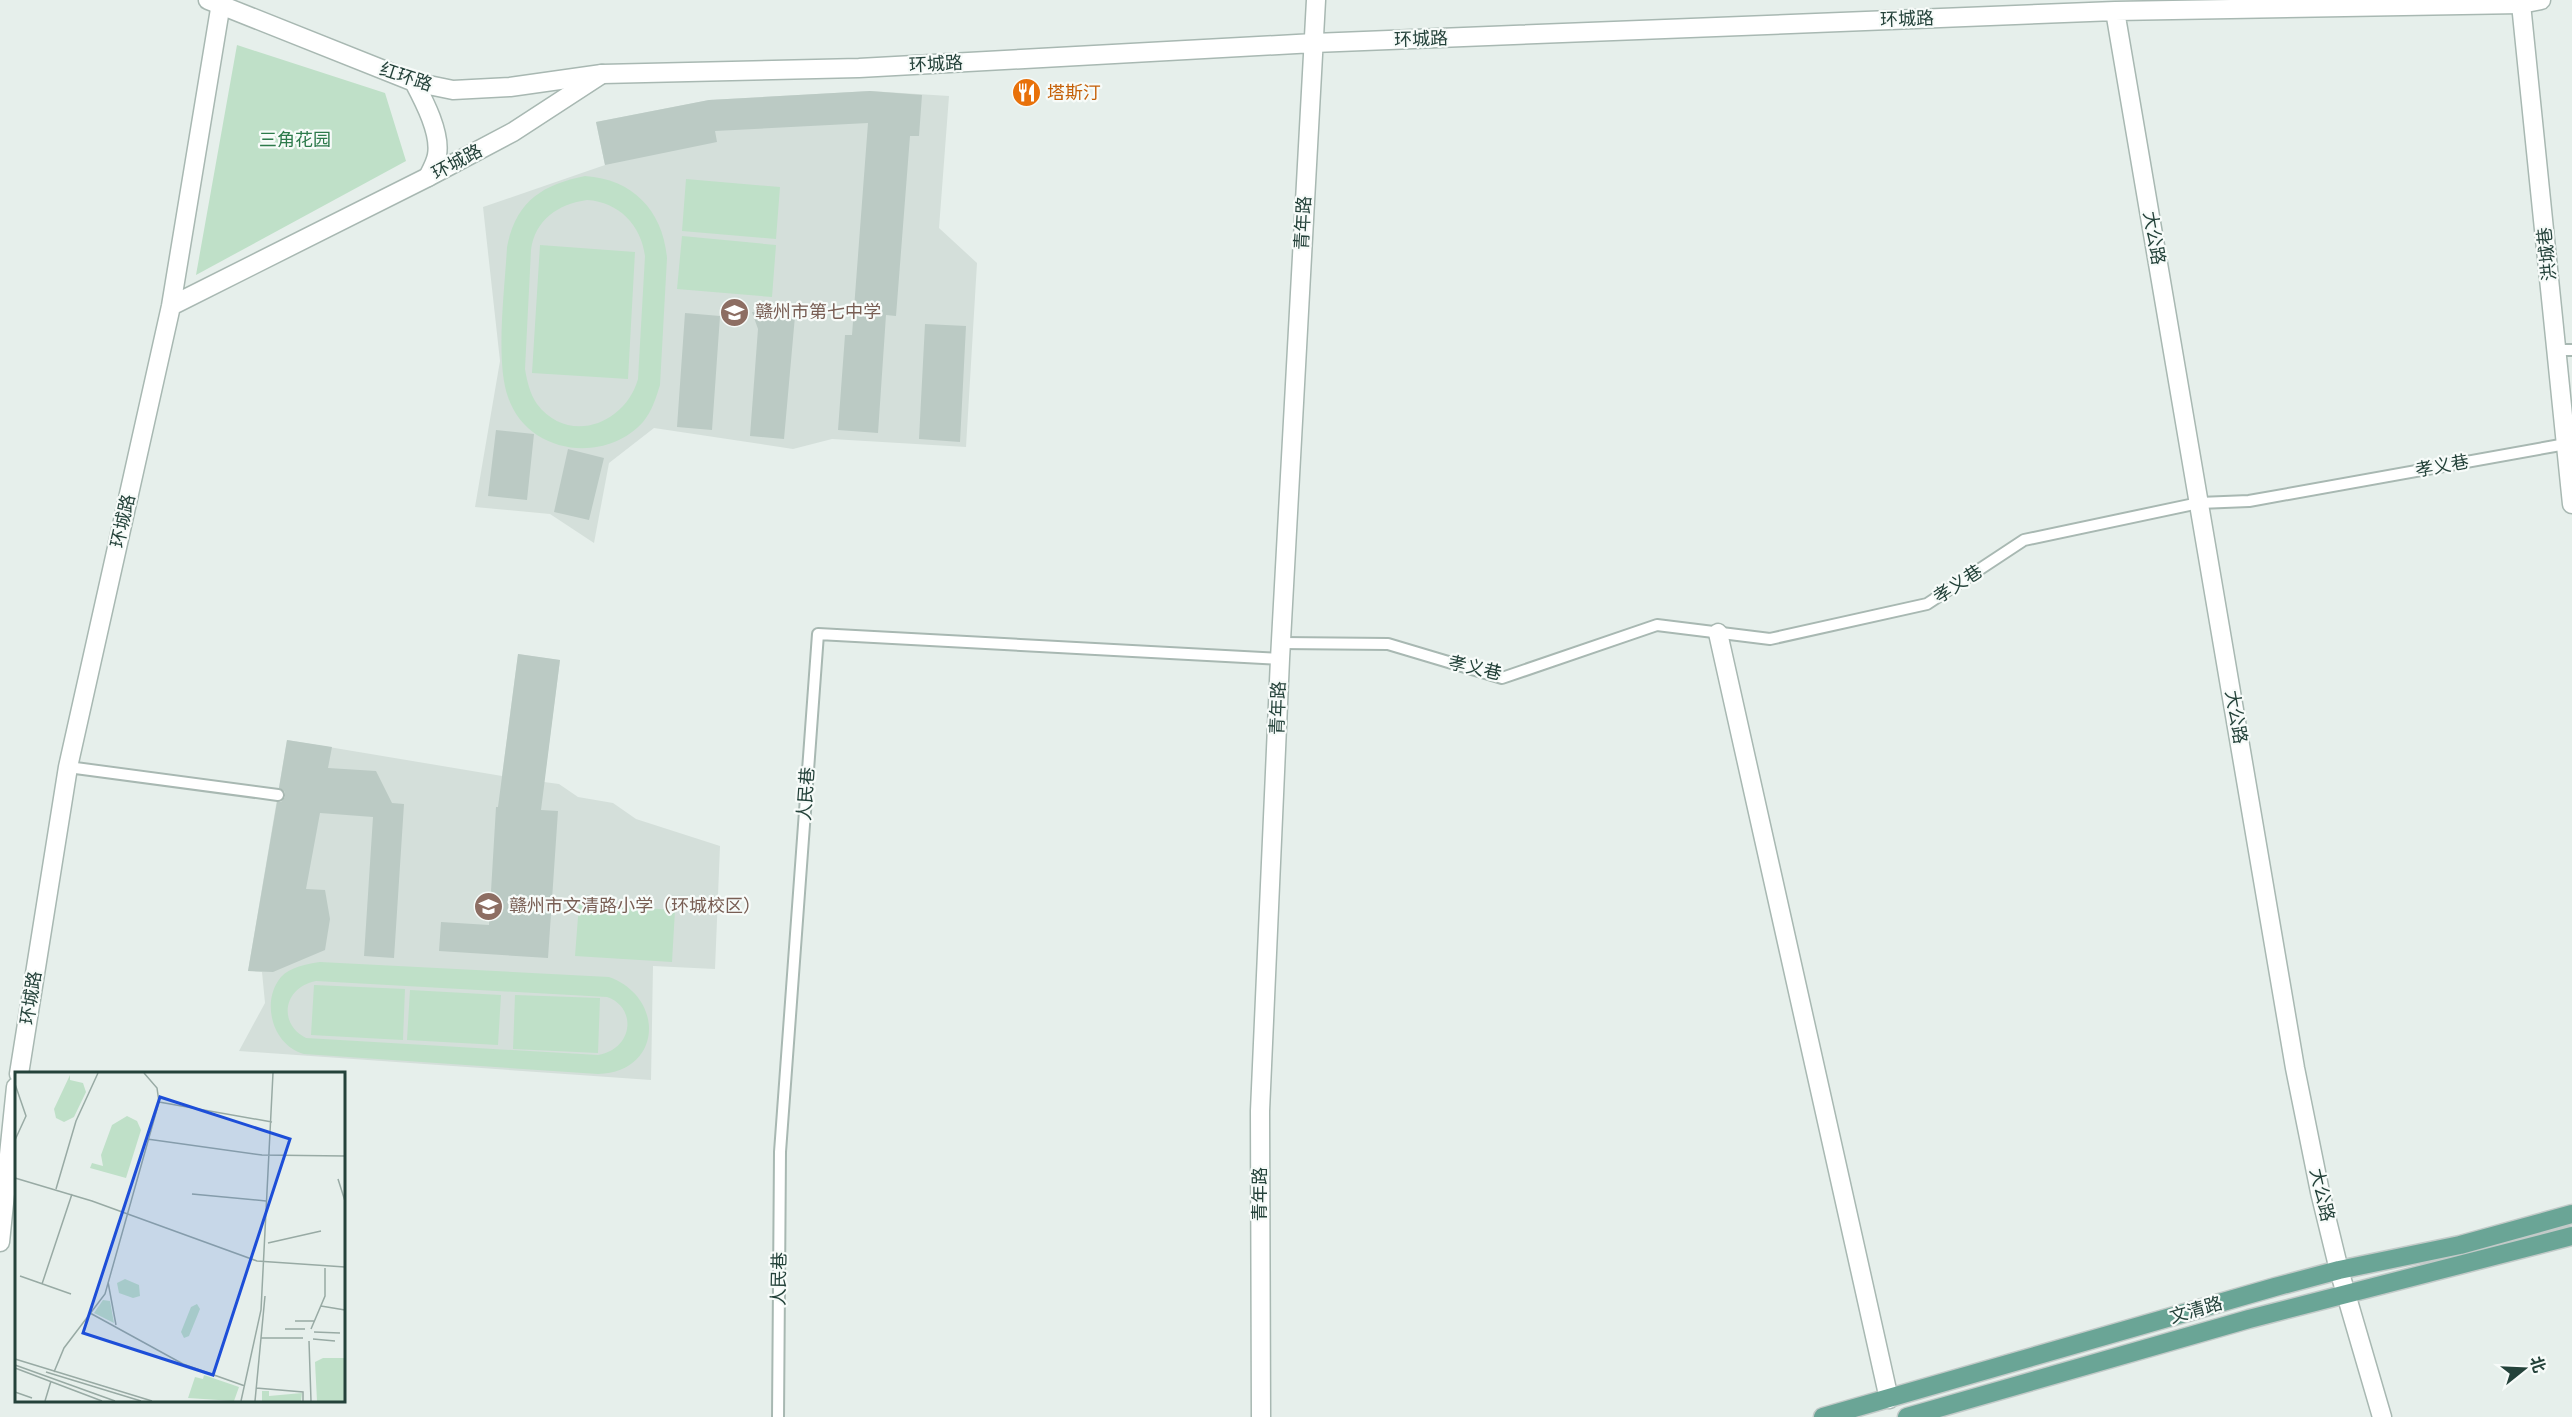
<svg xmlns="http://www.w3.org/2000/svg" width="2572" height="1417" font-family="Rubik,'Noto Sans SC',sans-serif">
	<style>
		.built { fill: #d4dfda }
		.green { fill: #bfe0c8; fill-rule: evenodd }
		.building { fill: #bbcac4 }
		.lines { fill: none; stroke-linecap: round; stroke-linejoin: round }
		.service-casing { stroke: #a8b8b2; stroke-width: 14 }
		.minor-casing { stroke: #a8b8b2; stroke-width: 21 }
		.tertiary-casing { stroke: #a8b8b2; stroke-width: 21 }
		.primary-casing { stroke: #c2cac8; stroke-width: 21 }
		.service { stroke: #fff; stroke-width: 10 }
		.minor { stroke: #fff; stroke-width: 18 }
		.tertiary { stroke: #fff; stroke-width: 18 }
		.primary { stroke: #6aa596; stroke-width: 18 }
		.labels { text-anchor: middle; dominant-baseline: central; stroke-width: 4.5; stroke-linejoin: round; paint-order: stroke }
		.street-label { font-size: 18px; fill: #24423a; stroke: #f7fbf9 }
		.food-label { font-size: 18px; fill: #c56008; stroke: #f7fbf9; text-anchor: start }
		.park-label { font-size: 18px; fill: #2d7a4b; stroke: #f7fbf9 }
		.education-label { font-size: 18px; fill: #785e54; stroke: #f7fbf9; text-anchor: start }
		.inset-road { fill: none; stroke: #98aaa4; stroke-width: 1.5 }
		.view { fill: #1d4ed8; fill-opacity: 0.15; stroke: #1d4ed8; stroke-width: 3 }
		.inset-edge { fill: none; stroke: #24423a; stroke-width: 3 }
	</style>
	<rect width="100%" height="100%" fill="#e6efeb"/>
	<!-- built -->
	<path class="built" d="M870,91L949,96L939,228L977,263L966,447L832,439L793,449L654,428L609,463L594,543L550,514L475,507L500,361L483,207L605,165L596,122L709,100Z
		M518,654L560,660L544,782L559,784L578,797L613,803L636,819L720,846L715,969L653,966L651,1080L239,1051L265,1003L262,972L248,971L287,740L502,776Z"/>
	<!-- green -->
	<path class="green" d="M237,45L385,93L406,161L196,275Z
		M585,176C633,179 663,211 667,258L660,385C656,398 652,411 643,422C604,465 527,454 508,397C495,361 505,287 507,247C516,201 542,185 585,176ZM587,200C619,202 641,225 645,256L638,379C625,425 568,445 537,404C530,394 527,381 525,369L531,250C535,220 558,204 587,200Z
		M686,179L780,187L776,239L682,231Z
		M682,236L776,245L772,297L677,289Z
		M540,245L635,252L628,379L532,373Z
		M579,904L675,910L672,962L575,956Z
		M320,962L609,977C665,997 663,1072 598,1074L304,1054C273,1046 260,1002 281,977C290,967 307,964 320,962ZM316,981L607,997C637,1007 634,1049 598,1055L306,1038C277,1023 284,987 316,981Z
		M314,985L405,989L403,1040L311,1035Z
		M410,990L501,995L498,1045L407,1040Z
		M515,995L600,998L598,1053L513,1049Z"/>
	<!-- building -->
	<path class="building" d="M870,91L922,95L919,136H910L896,316L886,315L878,433L838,430L845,335H852L868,123L715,131L717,142L605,165L596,122L709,100Z
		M752,312L795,316L784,439L750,436L758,329Z
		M685,313L720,316L712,430L677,427Z
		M925,324L966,326L960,442L919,439Z
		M496,430L534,434L527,500L488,496Z
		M568,449L604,458L589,520L554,512Z
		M518,654L560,660L541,810L558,811L548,958L439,951L441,922L489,925L496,807H498Z
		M287,740L332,747L328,768L376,771L392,803L404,804L394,958L364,956L373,817L320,813L306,889L325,890L330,919L325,950L273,972L248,971L277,802H281L285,797V792L279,788Z"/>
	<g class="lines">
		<defs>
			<path id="service" d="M2557,350H2572
				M1281,643L1388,644L1502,678L1657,625L1770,639L1927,604L2024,540L2199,503L2249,501L2566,444
				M68,767L278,795
				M778,1417L780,1152L818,634L1280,659"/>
			<path id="minor" d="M2521,4L2572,504
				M171,306L428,177L513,132L602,74
				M1718,633L1889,1399
				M19,1074L68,767L171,306L221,3
				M0,1242L16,1087"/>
			<path id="tertiary" d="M208,0L414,82L453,90L510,87L602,74L859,68L1314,43L2115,11L2521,4L2541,0
				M2115,11L2295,1068L2320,1192L2339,1270L2382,1417
				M414,82C424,101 441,133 437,155C436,162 431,171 428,177
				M1261,1417L1260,1111L1280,659L1316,0"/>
			<path id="primary" d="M1823,1417L2275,1287L2339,1270L2460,1245L2572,1214
				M1907,1417L2249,1319L2572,1236"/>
		</defs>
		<!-- service casing -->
		<use href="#service" class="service-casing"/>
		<!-- minor casing -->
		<use href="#minor" class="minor-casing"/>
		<!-- tertiary casing -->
		<use href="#tertiary" class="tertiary-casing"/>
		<!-- primary casing -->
		<use href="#primary" class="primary-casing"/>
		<!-- service -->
		<use href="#service" class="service"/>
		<!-- minor -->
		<use href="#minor" class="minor"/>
		<!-- tertiary -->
		<use href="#tertiary" class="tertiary"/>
		<!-- primary -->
		<use href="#primary" class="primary"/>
	</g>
	<!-- icons -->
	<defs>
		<symbol id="restaurant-disc" viewBox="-11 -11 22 22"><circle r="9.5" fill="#e8710a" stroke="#f7fbf9"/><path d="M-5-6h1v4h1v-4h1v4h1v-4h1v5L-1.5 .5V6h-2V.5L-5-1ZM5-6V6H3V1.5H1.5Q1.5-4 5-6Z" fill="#fff"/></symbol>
		<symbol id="school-disc" viewBox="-11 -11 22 22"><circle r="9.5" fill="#8d6e63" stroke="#f7fbf9"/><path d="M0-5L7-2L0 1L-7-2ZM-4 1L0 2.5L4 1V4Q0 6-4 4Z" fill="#fff"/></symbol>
	</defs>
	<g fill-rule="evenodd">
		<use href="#restaurant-disc" x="1010" y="76" width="33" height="33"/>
		<use href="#school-disc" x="718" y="296" width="33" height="33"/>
		<use href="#school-disc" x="472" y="890" width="33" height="33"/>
	</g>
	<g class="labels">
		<!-- street labels -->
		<g class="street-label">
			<text transform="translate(1907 19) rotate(-2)">环城路</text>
			<text transform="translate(1421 39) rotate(-2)">环城路</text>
			<text transform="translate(936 64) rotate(-3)">环城路</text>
			<text transform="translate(406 77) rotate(18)">红环路</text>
			<text transform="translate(457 162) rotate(-28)">环城路</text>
			<text transform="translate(1303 223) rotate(-87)">青年路</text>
			<text transform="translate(2154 238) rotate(80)">大公路</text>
			<text transform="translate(2547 254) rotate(-96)">洪城巷</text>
			<text transform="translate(2442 466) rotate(-10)">孝义巷</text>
			<text transform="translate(123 521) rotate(-77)">环城路</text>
			<text transform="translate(1958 584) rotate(-33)">孝义巷</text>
			<text transform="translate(1475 668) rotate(13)">孝义巷</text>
			<text transform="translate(1278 708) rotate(-88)">青年路</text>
			<text transform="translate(2236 717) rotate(80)">大公路</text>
			<text transform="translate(806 794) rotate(-86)">人民巷</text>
			<text transform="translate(31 998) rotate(-81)">环城路</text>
			<text transform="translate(1260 1194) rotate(-90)">青年路</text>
			<text transform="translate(2322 1195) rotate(77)">大公路</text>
			<text transform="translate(779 1279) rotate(-89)">人民巷</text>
			<text transform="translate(2196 1310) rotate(-16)">文清路</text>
		</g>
		<!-- food labels -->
		<g class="food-label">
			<text x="1047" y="93">塔斯汀</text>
		</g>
		<!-- park labels -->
		<g class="park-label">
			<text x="295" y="140">三角花园</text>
		</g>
		<!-- education labels -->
		<g class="education-label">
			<text x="755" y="312">赣州市第七中学</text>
			<text x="509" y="906">赣州市文清路小学（环城校区）</text>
		</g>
	</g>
	<!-- overview -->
	<g transform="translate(15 1072)">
		<rect width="330" height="330" fill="#e6efeb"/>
		<path d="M55,3V8L68,11L71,20L59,45L49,50L41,46L39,37ZM112,44L122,49L126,58L111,106L75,96L77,91L88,94L86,83L97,53ZM110,207L124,213L125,224L118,226L104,221L102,211ZM88,228L95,229L99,251L79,241ZM182,232L185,237L174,264L169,266L166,260L176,235ZM308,286H330V329H302L300,290ZM189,303L224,315L219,329L173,326L180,305L188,307ZM247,319H254V324L287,321L286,329H247Z" fill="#bfe0c8"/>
		<path class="inset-road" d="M0,12L11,44L0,68M144,30L257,50M132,67L247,83L330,84M0,106L77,129L242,189L330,195M323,107L330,129M41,117L61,49L83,1M177,122L251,129M253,171L306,159M5,204L56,222M93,210L101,253M27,212L57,122M306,234L330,238M75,241L168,292L230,314M280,249H300M270,257H290M296,257L310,224V196M299,260L325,261M246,266H288M298,267L320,269M294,269L296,329M0,287L137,329M0,293L100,329M0,296L87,329M31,300L126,329M39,300L49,276L90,222L144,30L142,16L129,1M241,316L288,320V329M0,320L17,326M30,329L36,309M226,329L246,238L258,1M240,329L250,224"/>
		<path class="view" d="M145,25L275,67L198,303L68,261Z"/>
		<rect width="330" height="330" class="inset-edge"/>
	</g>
	<!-- north arrow -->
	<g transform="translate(2524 1369) rotate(72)" stroke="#f7fbf9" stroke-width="4.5" paint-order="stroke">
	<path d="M0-4.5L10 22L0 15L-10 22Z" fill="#24423a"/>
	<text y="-9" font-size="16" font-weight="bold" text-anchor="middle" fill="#24423a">北</text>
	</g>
</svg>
